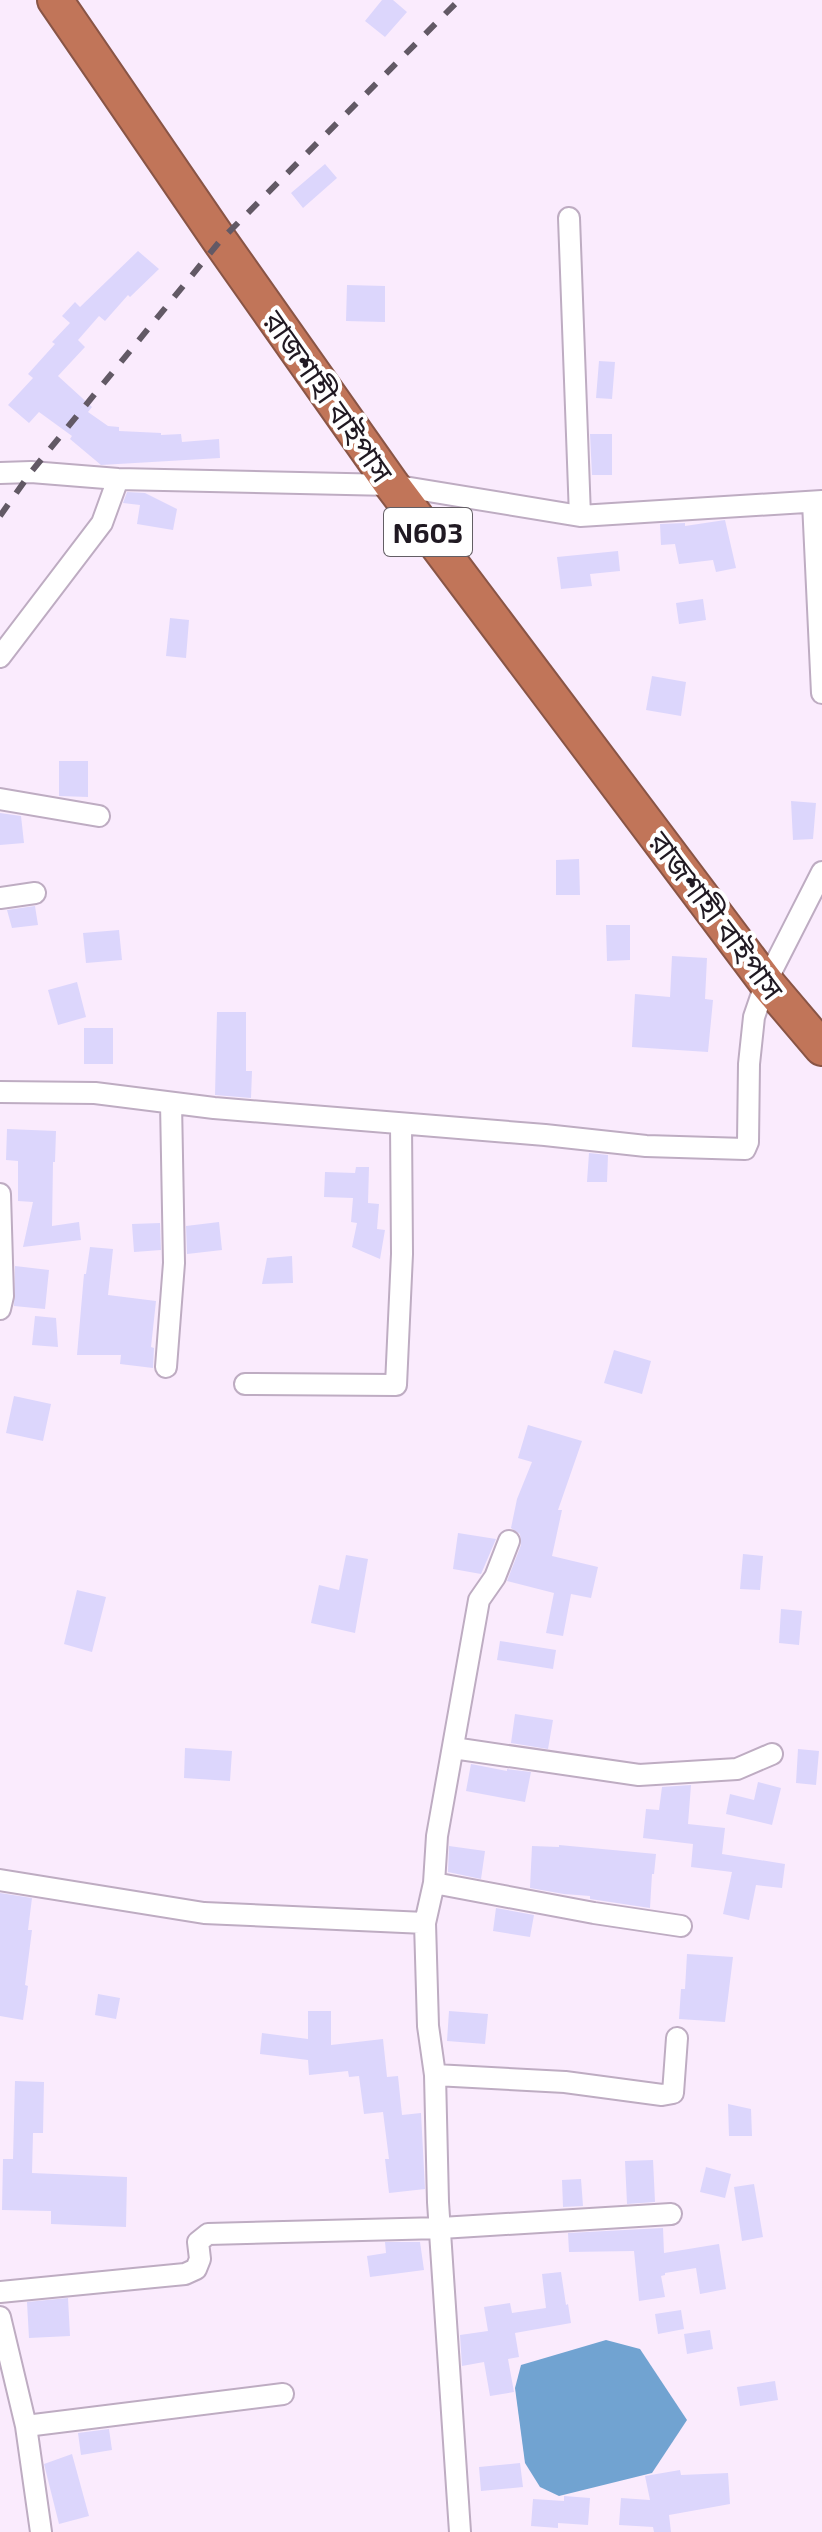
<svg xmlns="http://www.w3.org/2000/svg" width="822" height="2532" font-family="'Exo 2','Noto Sans Bengali',sans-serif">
  <rect width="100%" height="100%" fill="#faebfd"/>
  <path fill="#71a3d1" d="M606,2340L640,2349L687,2420L652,2473L559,2496L540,2487L525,2463L515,2388L521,2365Z"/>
  <path fill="#dcd6fc" d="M382,0H393L407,12L385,37L365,21Z
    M325,164L337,178L303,208L291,193Z
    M138,251L159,269L130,297L128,295L105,321L99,316L78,340L85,347L58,376L92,407L88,412L108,426L119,427V431L161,433V435L181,434L182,442L219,439L220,458L101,465L70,439L72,436L39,412L29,423L8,405L33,378L28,374L55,344L52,342L70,323L62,316L75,302L80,307Z
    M347,285L385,286V322L346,321Z
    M599,361L615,362L612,399L596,398Z
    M590,434H612V475H592Z
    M127,492L145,493L177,509L173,530L137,524L140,505L123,503Z
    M725,520L736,568L716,572L713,560L679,564L675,544L661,545L660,524L685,523V526Z
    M618,551L620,571L590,574L592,586L561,589L557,557Z
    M703,599L706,620L679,624L676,603Z
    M170,618L189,620L186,658L166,656Z
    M652,676L686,682L681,716L646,710Z
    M59,761H88V797L59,796Z
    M791,801L816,803L813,839L793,840Z
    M0,813L21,816L24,843L0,845Z
    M579,859L580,895H556V860Z
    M35,906L38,925L12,928L7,910Z
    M606,925H630V960L607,961Z
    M119,930L122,960L86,963L83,933Z
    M672,956L707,958L705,999L713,1000L708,1052L632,1047L635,994L670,997Z
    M77,982L86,1017L58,1025L48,990Z
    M217,1012H246V1071H252L251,1098L215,1095Z
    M84,1028H113V1064H84Z
    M7,1129L56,1131L55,1162H53L52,1226L79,1222L81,1240L23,1247L33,1202L18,1201V1161L6,1160Z
    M589,1153L608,1155L607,1182H587Z
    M356,1167H369L368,1203L379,1204L377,1229L385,1230L380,1259L352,1247L357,1223L351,1222L353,1198L324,1197L325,1172L355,1173Z
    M219,1222L222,1250L187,1254L186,1226Z
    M160,1223L161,1250L134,1252L132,1224Z
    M90,1247L113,1249L108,1295L156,1301L151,1347L154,1348L153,1368L120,1364L121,1355H77L84,1274H86Z
    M292,1256L293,1283L262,1284L267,1258Z
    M15,1266L49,1270L45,1309L14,1306Z
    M35,1316L56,1318L58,1347L32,1345Z
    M614,1350L651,1361L642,1394L604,1383Z
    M14,1396L51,1404L43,1441L6,1433Z
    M528,1425L582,1441L558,1510H562L552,1556L598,1567L591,1598L571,1594L563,1636L546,1633L554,1593L507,1581L521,1545L520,1534L511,1528L517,1499L532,1462L518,1458Z
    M458,1533L496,1539L481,1574L453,1569Z
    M743,1554L763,1556L760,1590L740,1589Z
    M346,1555L368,1559L355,1633L311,1623L319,1585L339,1590Z
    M77,1590L106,1597L92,1652L64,1644Z
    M781,1609L802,1611L799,1645L779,1643Z
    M500,1641L556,1650L553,1669L497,1660Z
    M515,1714L553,1720L548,1749L511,1743Z
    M185,1748L232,1751L230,1781L184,1778Z
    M798,1749L819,1751L816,1785L796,1783Z
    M471,1764L507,1771V1769L531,1772L525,1802L466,1791Z
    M758,1782L781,1788L772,1825L726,1814L730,1794L754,1800Z
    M691,1785L688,1824L725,1828L722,1854L785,1864L782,1888L756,1885L749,1920L723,1914L732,1872L691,1867L693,1844L643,1838L646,1809L659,1810L662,1787Z
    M559,1845L656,1854L654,1874H652L650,1908L590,1899V1896L564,1894L530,1888L532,1846L559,1847Z
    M449,1846L485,1851L481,1879L448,1872Z
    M0,1893L32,1898L28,1930H32L25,1985L28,1986L23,2020L0,2016Z
    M496,1908L534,1915L530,1937L493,1931Z
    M687,1954L733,1957L725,2022L679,2019L681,1989H685Z
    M98,1994L120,1998L116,2019L95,2015Z
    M308,2011H331V2045L383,2039L387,2077L398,2076L402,2115L421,2113L425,2189L389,2193L385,2159H389L383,2112L364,2114L359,2076L349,2077L348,2071L309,2075L308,2060L260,2054L262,2033L308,2039Z
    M449,2011L488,2014L485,2044L447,2041Z
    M15,2081L44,2082L43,2133H33L32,2173L127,2177L126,2227L51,2224V2211L2,2210L3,2159H13Z
    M728,2104L751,2109L752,2136H729Z
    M653,2160L655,2202L627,2204L625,2161Z
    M706,2167L731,2174L725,2198L700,2192Z
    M581,2179L583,2206L563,2207L562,2180Z
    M754,2184L763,2237L742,2241L734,2187Z
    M663,2228L664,2253L719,2244L726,2289L700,2294L696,2268L665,2273V2275L661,2276L665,2297L639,2301L634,2251L569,2252L568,2233Z
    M385,2242H420L424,2270L370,2277L367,2256L386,2253Z
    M561,2272L566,2305L568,2304L571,2323L515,2333L519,2357L508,2359L514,2392L490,2396L484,2362L462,2366L460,2335L488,2331L484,2307L510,2303L512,2313L546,2308L542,2274Z
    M68,2298L70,2336L29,2338L27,2302Z
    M681,2310L684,2329L658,2334L655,2314Z
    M710,2330L713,2349L687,2354L684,2334Z
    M775,2381L778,2400L740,2406L737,2387Z
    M109,2429L112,2450L81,2455L78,2433Z
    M72,2454L89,2516L59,2524L44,2464Z
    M520,2463L523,2487L481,2491L479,2467Z
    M680,2470L681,2475L728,2473L730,2504L669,2515L671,2532H654L653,2527L619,2525L621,2498L650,2500L645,2476Z
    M564,2496L590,2498L588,2525L558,2523V2528L531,2526L533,2499L564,2501Z"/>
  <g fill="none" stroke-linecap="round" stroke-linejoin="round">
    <g stroke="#beacc2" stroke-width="24">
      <path id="street" d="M569,218L580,516
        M0,473L31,472L118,479L392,485L580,516L822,501
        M813,502L822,693
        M0,657L102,523L118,479
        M0,799L99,816
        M0,898L35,893
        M0,1092L95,1093L214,1108L545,1135L646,1146L745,1149L748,1142L749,1064L754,1017L766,982L822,872
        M0,1194L3,1296L0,1309
        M166,1367L174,1263L171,1103
        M245,1384L396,1385L402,1254L401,1124
        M453,1748L639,1775L737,1769L772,1754
        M0,1880L204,1913L425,1923L428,2026L435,2075L438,2202L460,2532
        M434,1883L594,1913L681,1926
        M425,1923L434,1883L437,1836L479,1600L495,1577L509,1541
        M435,2075L565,2082L662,2095L673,2093L677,2038
        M0,2292L185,2274L196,2269L200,2259L198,2242L208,2234L441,2228L671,2214
        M0,2317L26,2426L41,2532
        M26,2426L283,2394"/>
    </g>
    <g stroke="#895546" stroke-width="38">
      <path id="highway" d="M55,0L220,241L392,485L766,982L822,1048"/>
    </g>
    <use href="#street" stroke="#fff" stroke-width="20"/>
    <use href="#highway" stroke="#c17559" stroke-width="34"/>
    <path stroke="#625965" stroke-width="6" stroke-dasharray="14 14" stroke-linecap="butt" d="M0,516L31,472L220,241L459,0"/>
  </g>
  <g text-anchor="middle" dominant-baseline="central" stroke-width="8" stroke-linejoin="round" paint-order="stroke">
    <rect fill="#fff" stroke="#635e64" stroke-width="2" x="384" y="508" width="88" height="48" rx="6"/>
    <g font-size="28" font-weight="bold" fill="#201922">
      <text x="428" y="532">N603</text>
    </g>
    <g font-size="30" fill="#201922" stroke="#fff">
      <text transform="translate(329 396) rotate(55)">রাজশাহী বাইপাস</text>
      <text transform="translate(717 915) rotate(53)">রাজশাহী বাইপাস</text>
    </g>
  </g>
</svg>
